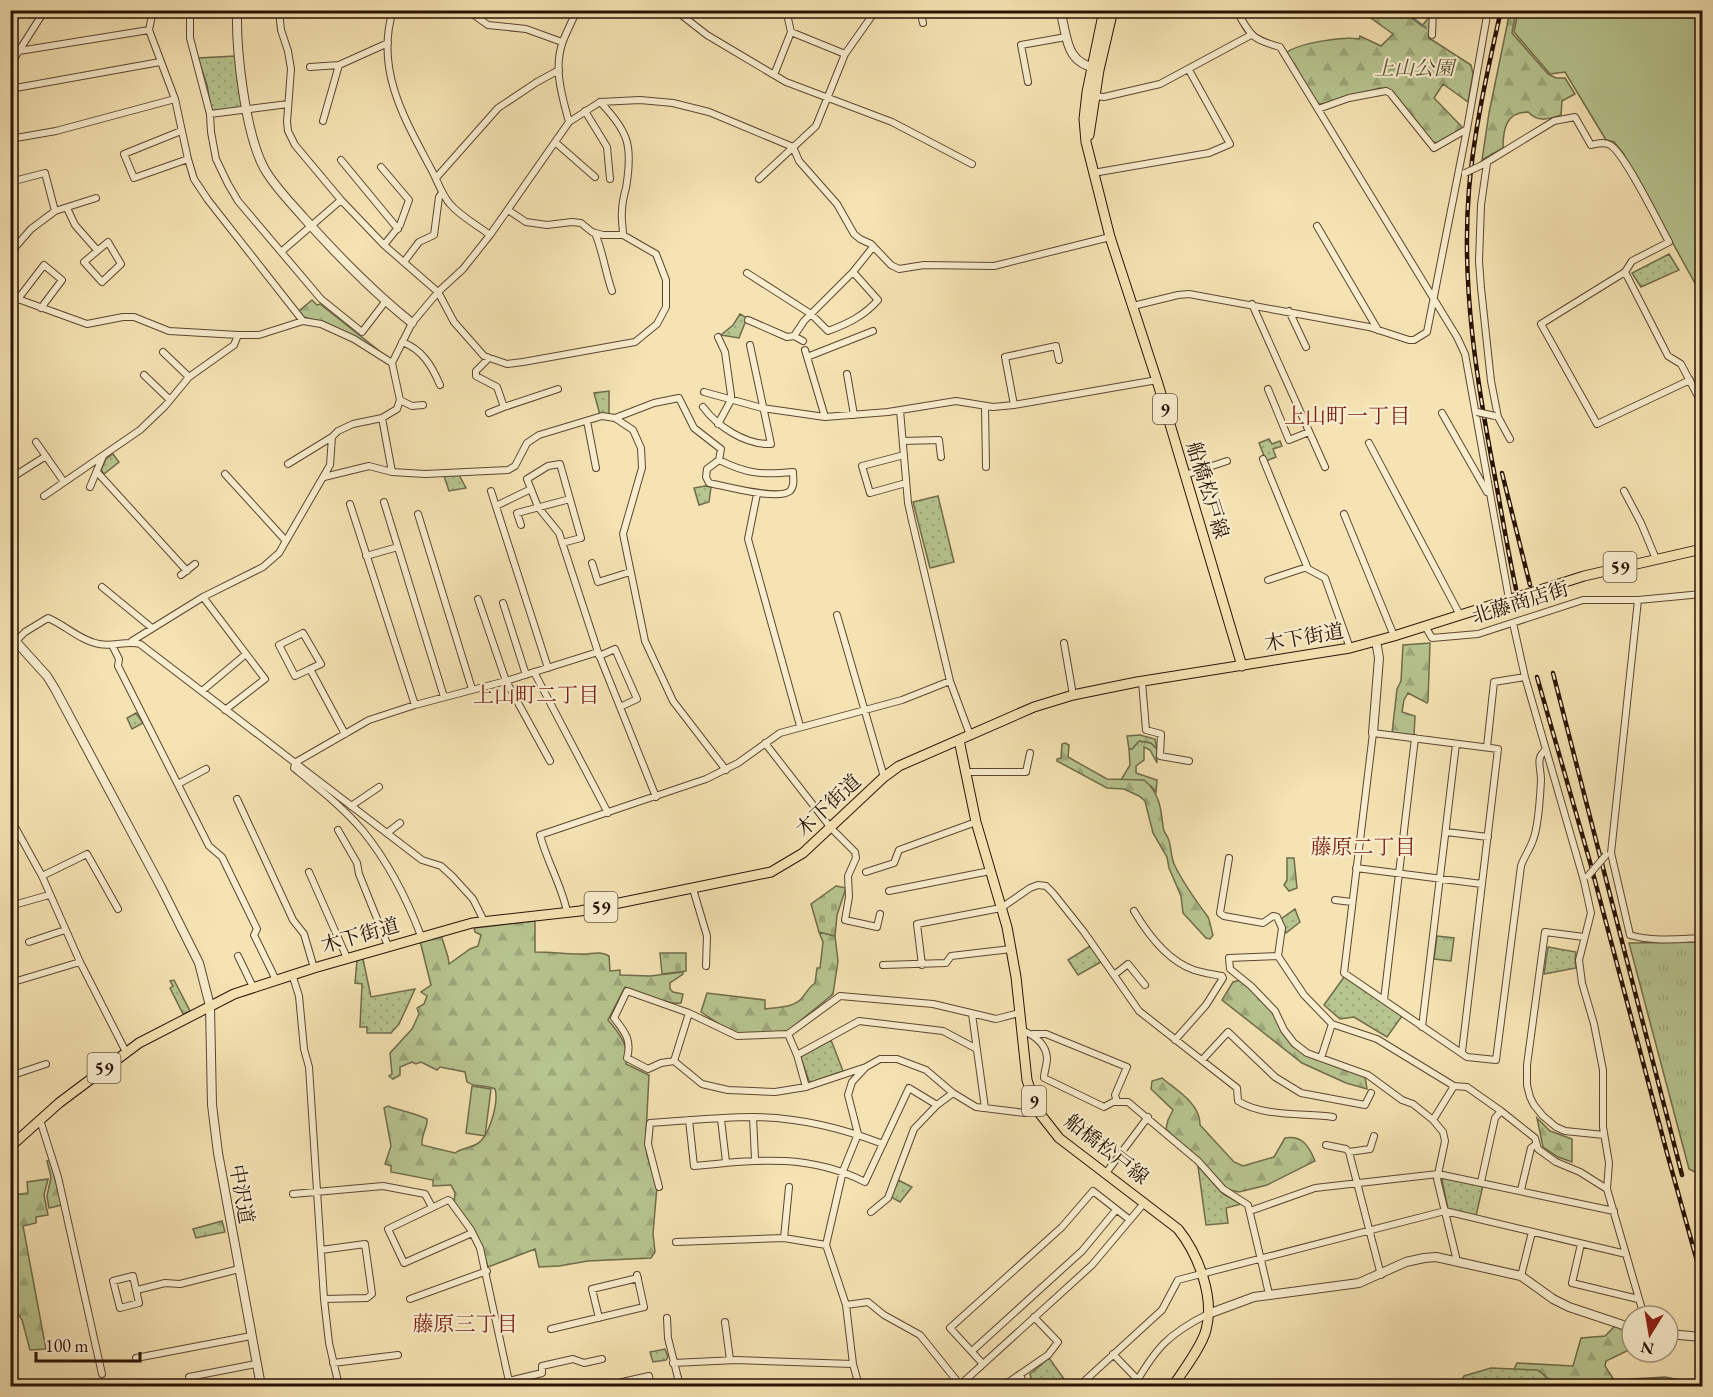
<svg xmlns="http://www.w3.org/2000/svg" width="1713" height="1397" font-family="'EB Garamond','Noto Serif JP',serif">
  <defs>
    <pattern id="grass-tufts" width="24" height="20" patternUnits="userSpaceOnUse" patternTransform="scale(1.5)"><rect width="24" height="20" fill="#b7c590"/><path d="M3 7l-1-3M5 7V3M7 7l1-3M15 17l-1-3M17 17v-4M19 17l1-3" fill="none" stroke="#9da87b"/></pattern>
    <pattern id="forest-firs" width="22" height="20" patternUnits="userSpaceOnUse" patternTransform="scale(1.5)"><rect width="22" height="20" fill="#b7c590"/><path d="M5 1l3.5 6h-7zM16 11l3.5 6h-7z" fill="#9da87b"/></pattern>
    <pattern id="cemetery-stones" width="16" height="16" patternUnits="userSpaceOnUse" patternTransform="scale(1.5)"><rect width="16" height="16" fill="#b7c590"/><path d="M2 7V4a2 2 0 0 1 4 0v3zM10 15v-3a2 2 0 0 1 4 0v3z" fill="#9da87b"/></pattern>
    <pattern id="park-dots" width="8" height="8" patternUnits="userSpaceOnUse" patternTransform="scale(1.5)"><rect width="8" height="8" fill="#b7c590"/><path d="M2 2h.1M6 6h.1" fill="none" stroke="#9da87b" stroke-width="1.8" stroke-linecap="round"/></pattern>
  </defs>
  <rect width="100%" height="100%" fill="#f5e3b3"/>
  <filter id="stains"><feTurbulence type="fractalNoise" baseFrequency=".00333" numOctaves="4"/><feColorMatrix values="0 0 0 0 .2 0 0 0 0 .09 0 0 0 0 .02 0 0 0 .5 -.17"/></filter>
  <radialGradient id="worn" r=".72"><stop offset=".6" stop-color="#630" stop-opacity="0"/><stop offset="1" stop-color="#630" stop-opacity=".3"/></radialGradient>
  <path fill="url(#grass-tufts)" stroke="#706c4a" stroke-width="1.5" d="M1139,741L1151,743L1157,749V763L1150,750L1144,747V760L1136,766V773L1157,780L1156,792L1151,786L1121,780L1130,765L1129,749H1132Z
    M1437,936L1454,938L1451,961L1434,959Z
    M1702,942V1156L1697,1173L1689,1169L1629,943Z"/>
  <path fill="url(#forest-firs)" stroke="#706c4a" stroke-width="1.5" d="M1361,11H1402L1422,26L1430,16L1429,38L1471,65L1473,74L1468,102L1443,84L1434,98L1463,128L1439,143L1432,142L1386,89L1380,88L1321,104L1317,103L1286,53C1298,43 1344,36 1359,39L1360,36L1381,46L1393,34Z
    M1510,11H1516L1512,33L1548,74L1556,78H1565L1575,94L1562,101L1561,115C1548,119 1539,123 1528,112C1506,112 1503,129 1503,148L1482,160L1489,113Z
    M312,300L317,305L320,304L382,353L322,322L303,317L299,311Z
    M1430,643L1428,701L1427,703L1408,693L1404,700L1402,712L1415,716L1414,735L1392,733L1397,689L1401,681L1403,645Z
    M1140,735L1155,739L1157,749L1151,743L1139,741L1132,749H1129L1127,736Z
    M1065,743L1069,745L1068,757L1107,779L1144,780C1159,792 1161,808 1163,826C1163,831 1166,834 1168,838C1172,847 1170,857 1175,866C1184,884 1196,901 1208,917C1210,921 1211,929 1213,935L1210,939L1206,938L1183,913L1181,896L1169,868L1167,857L1153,833L1145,801L1139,796L1124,789L1107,788L1057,761V759L1061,758L1062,744Z
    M1287,858H1294L1297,888L1289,891L1284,885L1287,880Z
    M535,921V952C551,952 565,954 580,954C591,955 599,950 609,956L610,971L620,970V975L650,976L683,972V974L670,983V989L673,992L683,994L681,1003C667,1005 639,992 625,987L608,1020C620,1034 629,1045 626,1064L649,1075L646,1134L647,1155L657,1186L653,1234L655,1252L651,1258L588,1261L559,1266L539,1267L535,1249L488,1267L482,1247L454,1204L455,1193L451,1185L433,1186V1180L391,1172V1166L385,1164L391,1146L384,1108L388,1106C401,1111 414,1113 427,1119C428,1127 421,1134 422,1145L455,1153C462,1148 470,1148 477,1144C489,1137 499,1103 495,1089C486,1084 476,1088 467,1082L465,1072L440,1067L437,1070L421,1062L416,1064L412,1062L400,1067V1075L393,1079L389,1076L392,1074L390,1053L412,1029L419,1014L417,1008L424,1004L427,996L421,992L431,985L420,941L441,935L448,957L449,964L470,949L478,946L481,935L475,932L474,928Z
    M819,932L835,936L838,961L833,994L788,1031L737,1036L701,1012L707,993L765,1000V1009C777,1007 794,1008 802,998C807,992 809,987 815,983L817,968H820L823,942Z
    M1241,980L1271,1010L1292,1046L1303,1053L1365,1077L1367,1089L1346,1083L1302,1063L1222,1000L1233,982Z
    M1162,1078C1176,1090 1201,1104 1200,1125L1234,1162L1243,1166L1274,1157L1285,1138C1302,1135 1309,1146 1315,1161L1267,1185L1239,1192L1226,1189L1166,1129L1168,1120L1173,1110L1151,1089L1152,1081Z
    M1537,1118L1550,1131L1572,1139V1162L1558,1157L1543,1147Z
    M50,1160L62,1205L49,1208L47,1196L51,1177L47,1161Z
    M48,1179L44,1195L48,1215L36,1217V1223L23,1226L46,1349L30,1350L22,1320L11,1302V1242L18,1248L11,1236V1218L17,1216L14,1195L28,1193L27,1182Z
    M222,1221L225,1232L196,1238L193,1229Z
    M1615,1326L1630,1331L1632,1342L1629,1350L1606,1361L1605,1366L1614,1380L1665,1377L1685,1381L1702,1382V1386H1488L1513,1371L1517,1363L1573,1366L1581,1338L1605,1336Z"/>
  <path fill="url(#cemetery-stones)" stroke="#706c4a" stroke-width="1.5" d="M836,886L846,888L837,915L835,936L819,932L811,904Z
    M660,953H686V971L662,974Z"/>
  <path fill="url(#park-dots)" stroke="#706c4a" stroke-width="1.5" d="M235,56L242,104L240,108L214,111L211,109L207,85L198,58Z
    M1669,254L1679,270L1641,287L1632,273Z
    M740,314L747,318L739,338L721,335L733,325Z
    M609,391V414L600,415L594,393Z
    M1269,439L1272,444L1280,441L1282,446L1273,449L1276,457L1266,461L1259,443Z
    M113,454L119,462L104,474L101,470L106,459Z
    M459,475L466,488L449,491L444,476Z
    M705,486L711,487L709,502L699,505L694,488Z
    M938,496L954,562L930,568L913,502Z
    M136,713L143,723L132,729L127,718Z
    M1295,909L1300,922L1286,933L1281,919Z
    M1090,946L1101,962L1078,975L1068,960Z
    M1548,947L1576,952L1575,958L1576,968L1544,974Z
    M363,959L371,997L415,989L399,1024L391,1033H367V1027H360L362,984L355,983L357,960Z
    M1344,977L1402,1016L1387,1037L1354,1017L1340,1019L1324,1005Z
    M174,980L190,1011L183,1014L170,988L173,986L170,981Z
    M831,1040L843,1071L812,1082L809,1081L801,1058L802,1056Z
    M1198,1166L1223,1194L1241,1204L1226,1208L1228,1223L1206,1225Z
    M1444,1178L1483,1185L1476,1216L1448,1209L1442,1180Z
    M898,1180L912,1187L900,1202L891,1197Z
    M665,1349L668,1357L666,1360L653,1362L650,1352Z
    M1049,1358L1069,1386H1033L1030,1374Z
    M1491,1368L1538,1370L1557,1386H1458L1464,1376Z"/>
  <path fill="#b7c590" stroke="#706c4a" stroke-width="1.5" d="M1518,11H1702V296L1623,153L1614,142L1606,140L1565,72L1550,74L1514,32Z
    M472,1086L491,1089L485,1136L466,1133Z"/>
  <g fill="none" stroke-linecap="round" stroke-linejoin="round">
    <path stroke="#6e796b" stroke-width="2" d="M1403,10L1426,28"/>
    <g stroke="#5b4630" stroke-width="8">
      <path id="minor" d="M153,10L149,30L175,99L188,159L194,179L208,200L303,321
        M190,10V38L210,114L211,132L216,159L228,184L238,201L321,299L362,332L385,302
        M279,10L281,30L288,51L291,69L287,122L288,131L295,145L341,200L384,245L438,292L454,322L484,356L507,364L523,362L635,342L657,324L666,307V280L656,254L623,235H603L592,232L581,223L572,222L547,225L526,222L508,210
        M393,10C375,69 404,118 430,167C437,179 441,194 450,204C460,216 477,225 490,235
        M467,10L488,25L526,29L562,42
        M675,10L707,35L786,82L892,122L972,164
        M920,10L923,23
        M1236,10C1251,36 1251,39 1280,47L1457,337L1465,354L1509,599
        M44,13L56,10
        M791,32L845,54
        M1432,35L1433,10
        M19,51L149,30
        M10,65L45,10
        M310,67L339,65L388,43
        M774,75L791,32L787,14
        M1028,82L1021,45L1066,37
        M10,89L160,62
        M1094,96L1104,97L1160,84L1251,35
        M600,102C629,132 633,146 626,188C624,195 622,203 622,211C621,219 623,227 623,235
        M1318,109L1349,98L1386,91L1390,93L1434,148L1467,129
        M585,111L607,147L610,179
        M210,114L288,104
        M323,121L339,65
        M569,122C562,96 553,68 563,41C567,31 572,21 577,10
        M181,131L124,154L134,178L188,159
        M10,139L56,131L175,99
        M555,142L595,177
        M341,160L398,229
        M1487,163L1481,205L1479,261L1481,288L1491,381L1498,417L1510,439
        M1482,165L1554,121L1575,117L1591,145C1597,144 1604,141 1610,145C1624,152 1659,224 1669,242L1632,261L1625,272L1541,324L1597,424L1690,380
        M381,167L409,200L400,225L384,245
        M1093,173L1209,153L1230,144L1189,70
        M436,178L498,108L537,82L559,70
        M759,179L816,126L845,54L876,10
        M10,182L45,173L55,211
        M67,208L75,225L97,250
        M1317,226L1378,330
        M595,233C603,252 605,271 612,291
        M108,242L121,264L102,282L84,262Z
        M281,252L341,200
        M10,253L31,229L55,211L96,198
        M404,262L419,242L434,235L439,197L442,193
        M1625,272L1668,356L1681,364L1702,404
        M747,273L811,314L828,331C847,324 864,316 878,300L853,272
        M18,299L87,324L123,317H134L169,331L238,335
        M10,304L18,299L44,265L62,280L41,308
        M1252,304L1325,467
        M1133,306L1178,295L1189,294L1369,327L1409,340H1414L1427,332L1467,129L1488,10
        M1289,311L1306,347
        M748,320L787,337L794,336L804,321L853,272L873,247
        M794,336L803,341
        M718,337L725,352L731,395V400L718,424
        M402,342C422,349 432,366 440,385
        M805,350L825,417
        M163,352L189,377
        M807,357L873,331
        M489,358L476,371V376L497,387L504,407L558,389
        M847,374L854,415
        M144,375L170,400
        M1268,389L1289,440L1309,432
        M704,392L762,408L825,417L888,412L956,401L993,407L1014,405L1157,380
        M400,400L412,406L423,405
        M1014,405L1005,357L1056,346L1059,360
        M985,406L986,467
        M703,407C717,426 745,445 771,444L750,345
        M900,410L908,503L912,521L950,681L970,735
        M489,413L504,407
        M1442,413L1487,492
        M382,418L392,472
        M615,418L654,403L679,398L694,428L721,449L719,460
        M587,421L596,468
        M903,441L939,440L941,457
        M36,442L64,482
        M1369,443L1460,615
        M904,455L862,466L870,493L906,483
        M1263,459L1308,569L1325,578L1350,648
        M719,460C747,474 762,475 793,472C793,478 795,486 790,491C778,501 725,486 709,483L706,477L707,469Z
        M288,464L332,437
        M97,472L187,571
        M225,474L286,541
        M16,475L46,456
        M1185,475L1227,461
        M324,477L369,466L392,472L425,474L508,470L515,466L527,443L539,435L602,416L615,418L633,430L641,448L642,468L623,534L645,641L673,701L726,770
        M90,487L103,456
        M491,491L548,668
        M1624,491L1641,523L1656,559
        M757,494L748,539L800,726
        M44,496L140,430L165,406L189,377L234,345L238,335H259L303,321L321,324L354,339L392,363
        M384,502L444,697
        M350,504L415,705
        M496,506L531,489
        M418,514L472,689
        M1344,514L1394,636
        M521,525L517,513L570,499
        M562,543L581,538L560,464L548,466L527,479L538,507L559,533L598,652L656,797
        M366,556L398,547
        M592,563L598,582L630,572
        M181,575L195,564
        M1268,580L1307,567
        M102,587L152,628
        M203,597L265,679L225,710
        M478,599L506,681L550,761
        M1638,600L1611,853L1630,935C1653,942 1679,939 1702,938
        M503,603L526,675
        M837,615L884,777
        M1513,623L1525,677L1584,881L1591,913L1579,960L1582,983L1594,1024L1603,1070V1127L1609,1163L1607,1189L1644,1316
        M1425,626L1432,638L1478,634L1583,600H1638L1702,594
        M16,641L25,632L48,618C65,625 81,641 99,644C114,647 127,640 140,644L422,860L441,866L453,877L473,899L484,921
        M132,641L203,597L263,567L279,553L330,465L332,437L338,431L353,424L382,418L397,409L400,400L392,363L412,323L438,292L463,269L490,235L569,122L600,102L640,100L673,103L709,112L793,147L799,161L837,204L854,234L860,239L871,244L891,265L899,269L924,265L994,266L1110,237
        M1064,643L1073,695
        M112,645L119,659L118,666L209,846L222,857L257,929L254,935L276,980
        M599,656L615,649L637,699L620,707
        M310,669L321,664L303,633L279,645L295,676L310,669L345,734
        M534,672L608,813
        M1142,681L1146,730L1161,734L1160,756L1189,761
        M202,691L246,654
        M765,743L831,828L855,852L856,858L848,876L849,897L845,920L877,927L880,914
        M1487,747L1494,682L1525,677
        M965,772H1026L1030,753
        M178,784L206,769
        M237,799L293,920L304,934L314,968
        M351,806L379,787
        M10,818L42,876L80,962L126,1052
        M338,830L357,863L359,874L388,946
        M1446,832L1488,837
        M387,833L400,823
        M1229,858L1220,913L1224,916L1263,923L1273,916L1277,917L1282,928L1278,956
        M1356,868L1482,884
        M309,872L347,958
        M866,872L894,863L899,850L976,822
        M42,876L87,854L118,909
        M693,889L707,936L706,966
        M889,891L990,871
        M1335,900L1352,902
        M10,906L49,895
        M1134,911C1147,933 1168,961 1194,970C1203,973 1212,974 1222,976L1223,978L1206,1005L1175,1040
        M567,912C562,886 547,862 540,835L706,779L738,763L780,733L902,700L950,681
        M421,936C407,899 388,862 363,831C343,807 318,788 294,768L296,762L369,720L415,705L506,681L598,652
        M1584,937L1545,932L1527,1065V1085L1530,1097L1534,1105L1543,1116L1556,1127L1565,1131L1604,1135
        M29,942L65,930
        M238,956L253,987
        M883,965L946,963L951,956L1011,949
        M922,965L917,924L1001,908L1030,888L1038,885L1046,886L1053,893L1084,932L1139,1011L1237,1088L1238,1101C1263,1117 1304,1113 1333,1117
        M292,974L299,996L304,1049L309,1067L324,1299L329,1343L339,1386
        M1114,975L1128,964L1145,985
        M10,983L80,962
        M1384,1000L1415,738
        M689,1013L674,1061L702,1084L728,1090L775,1092L806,1087L866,1067L880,1059H897L926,1070L953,1093L976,1107L1025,1113L1037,1110
        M972,1014L985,1108
        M1422,1027L1456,744
        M1021,1030C1034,1035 1046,1043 1047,1058C1047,1065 1044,1072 1044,1078L1104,1107L1113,1102H1128L1198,1161L1223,1189L1248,1205L1269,1294
        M788,1034L797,1055L806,1087
        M1033,1034H1046L1127,1067L1115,1095L1117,1102
        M1462,1052L1498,749L1373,733L1344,973L1467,1057L1496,1060L1521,866C1524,857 1530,849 1533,840C1539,825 1540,797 1541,780C1541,768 1535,757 1546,750
        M797,1055L859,1021L943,1031L975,1048
        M1321,1058L1332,1024
        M1203,1059L1228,1032L1275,1077L1301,1093L1365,1105L1371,1093
        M674,1061L661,1063L648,1069L627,1058C632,1040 625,1032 614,1018L627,991L689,1013L737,1036L788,1034L840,996L933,1004L996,1019L1019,1013
        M10,1076L46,1064
        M753,1117L755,1159
        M721,1119L726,1162
        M40,1120L58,1177L102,1374
        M689,1120L694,1166C755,1160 808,1153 865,1182L909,1088L937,1105
        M1433,1120L1454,1086
        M1326,1145L1346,1149L1349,1152L1381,1275
        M1349,1152L1370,1149L1374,1136
        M1702,1170V1178
        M1106,1173L1148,1117
        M1481,1182L1495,1118L1501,1111
        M659,1187L648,1144L650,1123C684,1121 718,1117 752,1117C796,1117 842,1128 883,1144
        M1521,1190L1531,1148L1536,1144
        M293,1194L383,1186L425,1194L432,1207
        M1250,1211L1315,1188L1438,1174L1614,1211
        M871,1212L888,1198L914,1129L937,1105L953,1093
        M472,1233L404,1263L388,1229L448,1200L450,1201L471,1230L480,1248L510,1386
        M784,1238L789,1187
        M676,1242L784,1238L826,1245
        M1581,1244L1572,1283L1638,1299
        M321,1250L365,1244L372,1294L367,1298L324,1299
        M1457,1261L1437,1179L1445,1141L1443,1132L1433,1120L1413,1104L1402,1100L1368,1075L1307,1053L1294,1043L1284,1030L1275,1011L1251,986L1230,969L1229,958L1278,956L1304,995L1332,1024L1377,1039L1454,1086L1467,1087L1501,1111L1535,1138L1538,1149L1556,1162L1580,1172L1607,1189
        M133,1276L139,1303L120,1308L113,1281Z
        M1521,1276L1532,1232
        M137,1290L165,1283L180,1284L239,1269
        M410,1299L487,1271
        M846,1305L868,1302L884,1315L920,1335L961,1386
        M599,1318L592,1289L638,1278
        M667,1318L668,1338L680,1386
        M725,1322L730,1360
        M551,1329L644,1307L637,1275
        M972,1351L1082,1251L1116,1210
        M1113,1354L1138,1380
        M136,1358L251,1336
        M333,1363L398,1355
        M673,1363L736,1360L853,1364
        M983,1364L950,1328L1062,1227L1093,1191L1130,1220
        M1020,1374L1024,1386
        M509,1381L542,1373V1366L573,1359L584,1363L602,1359
        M960,1385L1092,1265L1145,1202
        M191,1386L189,1377L256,1364
        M622,1386V1382L649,1376L651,1386
        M859,1386L853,1364L846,1305L826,1245L843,1171L858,1134L848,1095L852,1082L865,1068
        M1003,1386L1048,1355L1058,1342L1034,1317
        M1079,1386L1162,1310L1178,1280L1445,1211L1626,1254
        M1134,1386C1156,1348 1168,1334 1208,1314"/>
    </g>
    <g stroke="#5b4630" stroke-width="10">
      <path id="tertiary" d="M237,10C236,51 245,132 264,168C274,186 290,202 304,218C338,256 372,291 412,323
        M1060,10C1068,38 1064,62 1098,69
        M10,292L18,299
        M10,635L47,676L55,689L161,887L199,963L210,1006L212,1105L218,1153L261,1386
        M1373,733L1379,658L1376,641
        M1208,1314L1254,1297L1359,1283L1406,1262L1424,1258L1436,1257L1521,1276L1553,1299L1569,1307L1632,1328
        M1668,1334L1702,1337"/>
    </g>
    <g stroke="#281204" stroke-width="11">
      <path id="primary" d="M1104,10L1087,92L1084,119L1086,142L1110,237L1158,384L1242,666
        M1089,135L1099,70L1113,10
        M959,740L976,822L1007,927L1016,977L1027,1080L1037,1110L1059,1138L1178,1229C1198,1254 1215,1297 1206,1330C1202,1346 1183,1371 1173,1386
        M10,1147L59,1103L139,1043L234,994L314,968L472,923L580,911L771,872L803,853L884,777L899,766L1034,707L1073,695L1137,682L1350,648L1394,636L1584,576L1702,549"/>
    </g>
    <use href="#minor" stroke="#f8edce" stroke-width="6"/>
    <use href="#tertiary" stroke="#f8edce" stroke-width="8"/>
    <use href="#primary" stroke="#f5e3b3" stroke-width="9"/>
    <g stroke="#281204" stroke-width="4.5">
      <path id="rail" d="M1501,10C1488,69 1474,129 1469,189C1461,285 1477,383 1495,477C1502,515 1508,552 1516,589
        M1502,473L1530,585
        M1553,673L1682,1175
        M1537,677L1590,862L1667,1153L1702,1279"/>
    </g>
    <use href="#rail" stroke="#f8edce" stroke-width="2" stroke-dasharray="7" stroke-linecap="butt"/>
    <g stroke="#5b4630" stroke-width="8" stroke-linecap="butt">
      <path id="minor-bridge" d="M1465,173L1482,165
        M1477,412L1495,416
        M1588,876L1606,855"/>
    </g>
    <use href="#minor-bridge" stroke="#f8edce" stroke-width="6"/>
  </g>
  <g text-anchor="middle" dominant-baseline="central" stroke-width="4.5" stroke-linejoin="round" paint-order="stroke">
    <g fill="#f8edce" stroke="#665441" stroke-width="1.5">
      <rect x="1153" y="394" width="24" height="30" rx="4.5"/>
      <rect x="1603.5" y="552" width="33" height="30" rx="4.5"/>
      <rect x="584.5" y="892" width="33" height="30" rx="4.5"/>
      <rect x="87.5" y="1053" width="33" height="30" rx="4.5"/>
      <rect x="1022" y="1086" width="24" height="30" rx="4.5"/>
    </g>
    <g font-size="18" font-weight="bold" fill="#281204">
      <text x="1165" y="409">9</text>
      <text x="1620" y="567">59</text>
      <text x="601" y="907">59</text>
      <text x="104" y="1068">59</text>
      <text x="1034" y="1101">9</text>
    </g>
    <g font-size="20" font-style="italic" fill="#5a5135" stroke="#f8edce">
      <text x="1414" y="68">上山公園</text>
    </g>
    <g font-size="20" fill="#281204" stroke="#f8edce">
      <text transform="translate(1208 490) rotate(73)">船橋松戸線</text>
      <text transform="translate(1520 602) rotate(-17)">北藤商店街</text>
      <text transform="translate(1304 637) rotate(-10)">木下街道</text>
      <text transform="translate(828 805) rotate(-43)">木下街道</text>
      <text transform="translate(360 935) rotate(-16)">木下街道</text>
      <text transform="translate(1107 1149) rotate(38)">船橋松戸線</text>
      <text transform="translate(242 1194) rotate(80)">中沢道</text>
    </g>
    <g font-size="21" fill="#7a1f14" stroke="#f8edce">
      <text x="1347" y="415">上山町一丁目</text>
      <text x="536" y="694">上山町二丁目</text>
      <text x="1363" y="846">藤原二丁目</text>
      <text x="465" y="1323">藤原三丁目</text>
    </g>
  </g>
  <rect width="1713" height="1397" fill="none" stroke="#f5e3b3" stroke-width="36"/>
  <rect x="12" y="12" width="1689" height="1373" fill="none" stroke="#281204" stroke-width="3"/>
  <rect x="18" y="18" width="1677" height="1361" fill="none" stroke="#281204" stroke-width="1.5"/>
  <g transform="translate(1650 1334) rotate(191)"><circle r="28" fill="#f8edce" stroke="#a5957d" stroke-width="1.5"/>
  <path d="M0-4.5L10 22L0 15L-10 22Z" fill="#8f2418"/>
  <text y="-9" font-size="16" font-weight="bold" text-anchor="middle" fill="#281204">N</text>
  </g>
  <path d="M36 1352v9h104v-9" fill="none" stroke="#281204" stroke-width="3"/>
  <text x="45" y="1352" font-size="18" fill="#281204" stroke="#f8edce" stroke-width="4.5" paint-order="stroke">100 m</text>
  <rect width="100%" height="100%" filter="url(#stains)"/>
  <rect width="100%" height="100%" fill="url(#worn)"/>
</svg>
